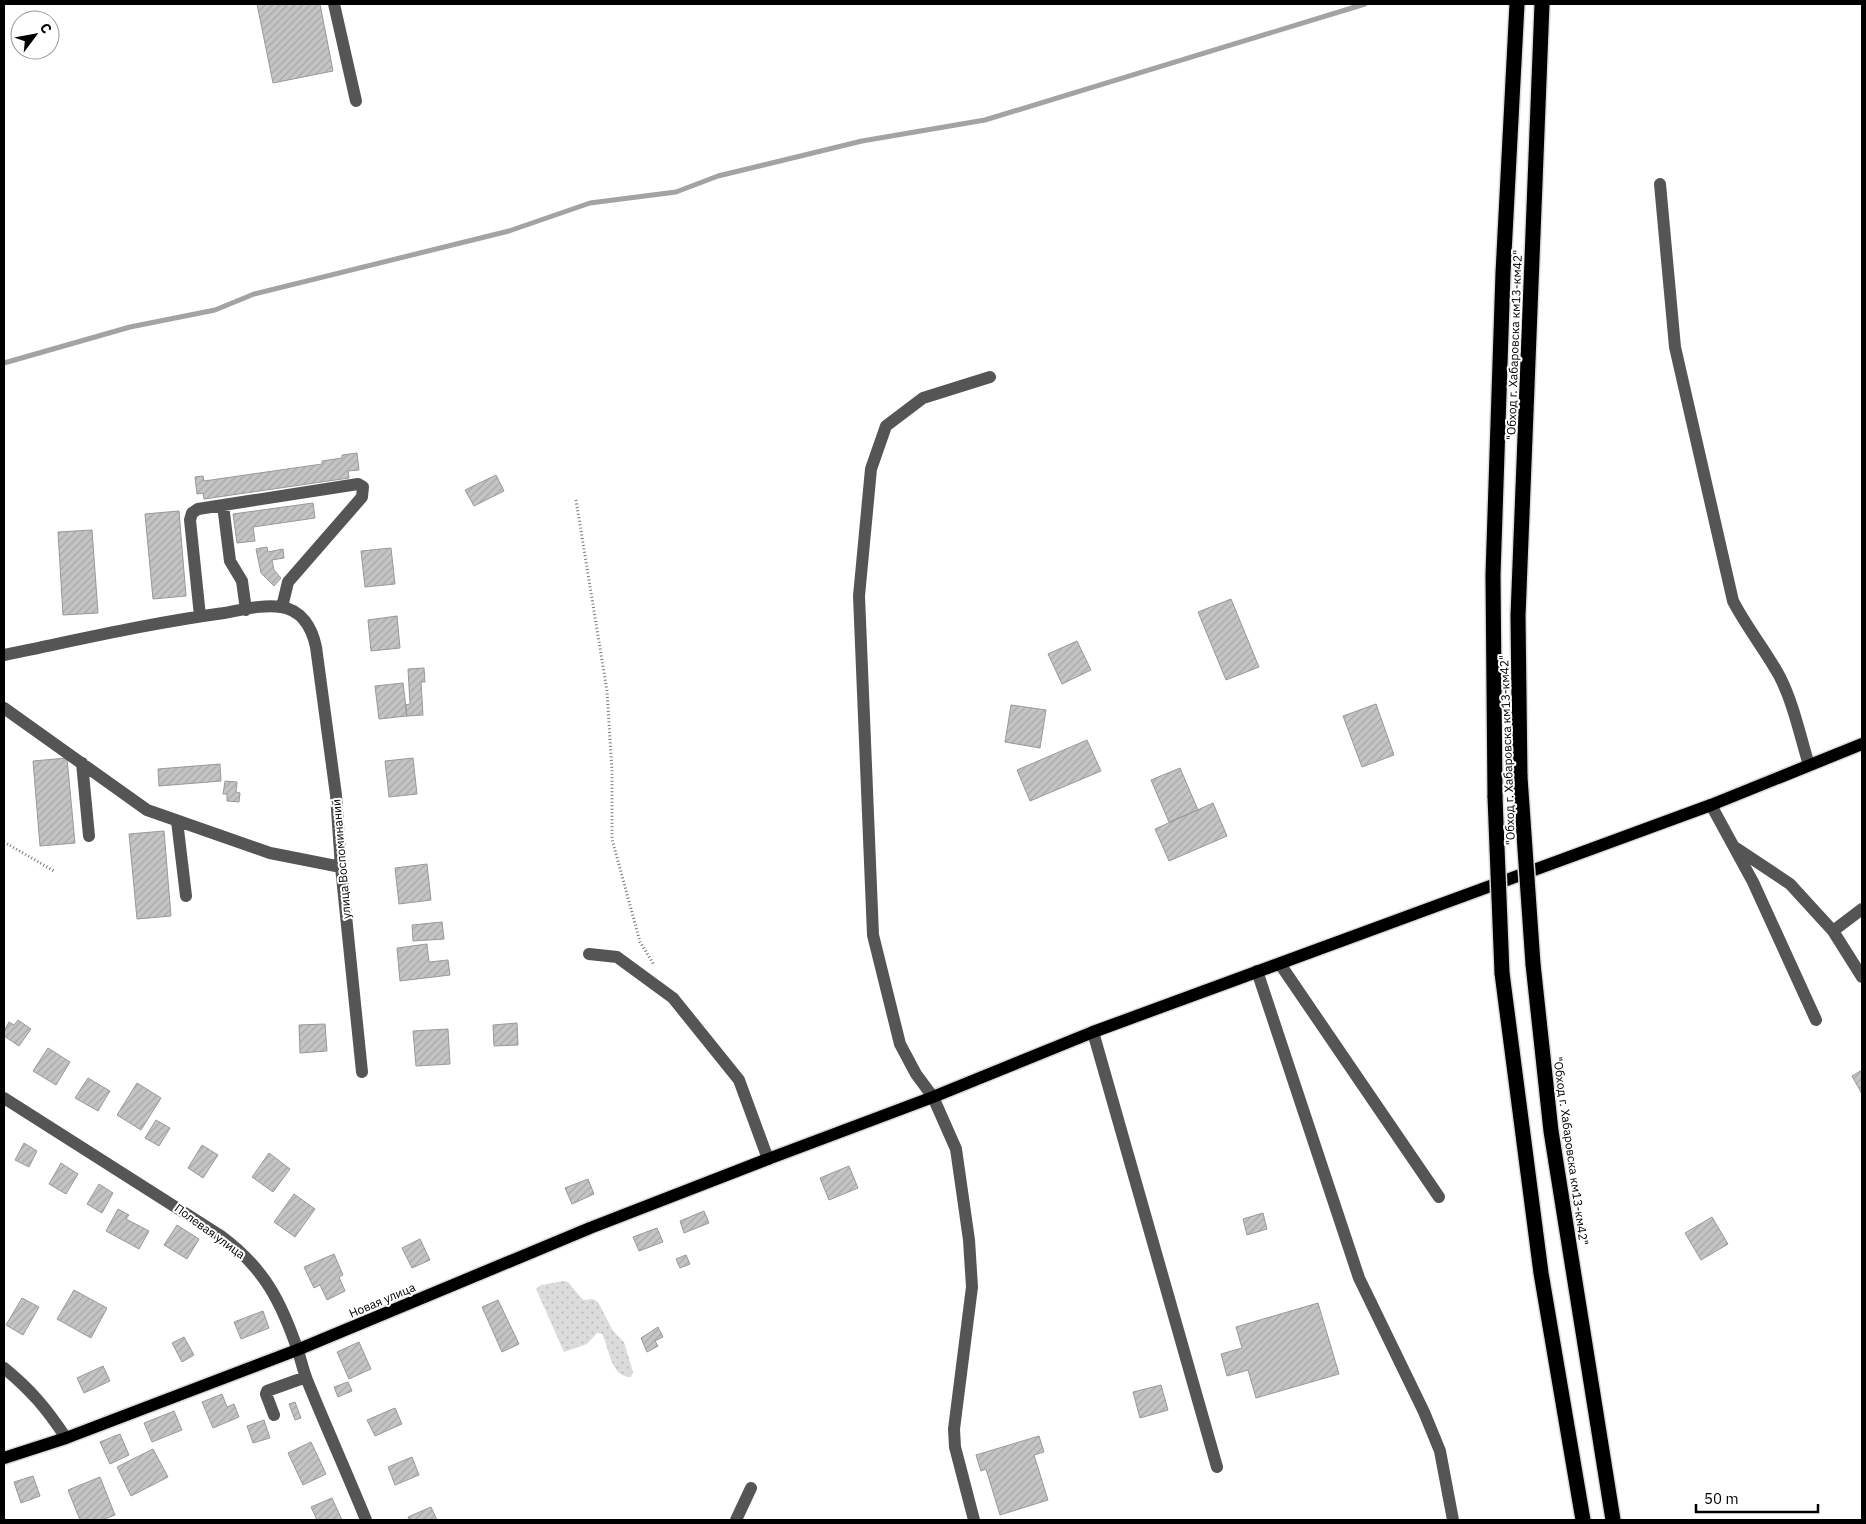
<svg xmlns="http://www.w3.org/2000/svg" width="1866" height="1524" font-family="'IBM Plex Sans',sans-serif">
  <defs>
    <pattern id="grass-dots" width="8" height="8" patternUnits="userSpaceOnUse" patternTransform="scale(1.25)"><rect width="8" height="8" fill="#dcdcdc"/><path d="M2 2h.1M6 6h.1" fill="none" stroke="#bbb" stroke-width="1.8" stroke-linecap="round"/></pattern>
    <pattern id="building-hatch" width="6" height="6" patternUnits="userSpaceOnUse" patternTransform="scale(1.25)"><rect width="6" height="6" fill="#c4c4c4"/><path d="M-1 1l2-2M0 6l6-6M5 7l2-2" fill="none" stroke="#a7a7a7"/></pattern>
  </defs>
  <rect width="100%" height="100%" fill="#fff"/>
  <path fill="url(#grass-dots)" d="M563,1281L568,1282L583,1300L593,1299L598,1302L613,1331L624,1342L633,1372L631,1377C610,1377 610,1349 602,1334L597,1333L587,1344L564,1352L536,1289L541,1285Z"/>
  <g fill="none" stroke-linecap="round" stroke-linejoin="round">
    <path stroke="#a3a3a3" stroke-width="5" d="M4,363L130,327L215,310L254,294L509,231L590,203L676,192L718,176L862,141L985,120L1365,4"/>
  </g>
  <path fill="url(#building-hatch)" stroke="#999" d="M257,4H320L333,71L273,83Z
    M357,453L359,470L348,471L349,478L204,499L203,493L197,494L195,477L203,476L204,481L322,464V461L342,458V455Z
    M496,475L504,491L474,506L465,490Z
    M313,503L315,518L253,527L255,541L237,543L233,514Z
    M179,511L186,596L153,599L145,514Z
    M92,530L98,613L63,615L58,532Z
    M267,547L268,552L283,549L284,558L272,560L274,570L281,578L274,586L261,573L256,549Z
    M391,548L395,584L365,587L361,551Z
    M1231,599L1259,667L1226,680L1198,612Z
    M397,616L400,648L371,651L368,620Z
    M1077,641L1091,670L1062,684L1048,654Z
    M424,668L425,682H421L423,715L407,716L405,705L410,704L408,669Z
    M403,683L407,716L379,719L375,686Z
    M1376,704L1394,755L1362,767L1343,716Z
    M1011,705L1046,710L1040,748L1005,742Z
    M1087,740L1101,771L1030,801L1017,770Z
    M67,758L75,843L40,846L33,761Z
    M413,758L417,794L389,797L385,761Z
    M220,764L221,781L159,786L158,769Z
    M1180,768L1198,810L1169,822L1151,780Z
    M225,781L237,782L236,792L240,793L239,802L227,801V794H223Z
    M1213,803L1227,836L1169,861L1155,829Z
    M164,831L171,916L137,919L129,834Z
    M427,864L431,900L399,904L395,868Z
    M442,922L444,939L413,941L412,925Z
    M427,944L429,962L448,960L450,975L400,981L397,948Z
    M18,1020L31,1029L19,1046L4,1036V1031L9,1022L14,1025Z
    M517,1023L518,1045L494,1046L493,1025Z
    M325,1024L327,1051L300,1053L299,1025Z
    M448,1029L450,1064L416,1066L413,1031Z
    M48,1048L70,1062L56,1085L33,1071Z
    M1862,1070V1094L1852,1076Z
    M88,1078L110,1091L98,1111L75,1098Z
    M137,1083L161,1098L141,1130L117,1115Z
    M156,1120L170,1128L159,1146L145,1138Z
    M24,1143L37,1151L29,1167L15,1160Z
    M202,1145L218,1155L203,1178L188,1168Z
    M269,1153L290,1169L273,1192L252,1177Z
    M61,1163L78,1174L66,1194L49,1184Z
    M849,1166L858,1188L829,1200L820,1178Z
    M588,1179L594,1194L572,1204L565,1188Z
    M99,1184L113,1193L102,1213L87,1204Z
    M294,1194L315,1209L295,1237L274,1222Z
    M118,1209L129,1215L126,1219L149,1231L139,1249L106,1231Z
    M704,1211L709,1223L684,1233L680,1221Z
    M1263,1213L1267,1229L1247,1235L1243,1219Z
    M1712,1217L1728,1244L1701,1260L1685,1233Z
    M177,1225L199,1239L187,1259L164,1245Z
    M657,1228L663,1242L639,1251L633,1237Z
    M420,1239L430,1260L412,1268L402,1248Z
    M334,1254L343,1275L339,1277L345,1291L327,1300L320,1285L314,1288L304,1267Z
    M686,1255L690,1264L680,1268L676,1259Z
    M74,1290L107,1308L91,1338L57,1319Z
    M22,1298L39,1307L23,1335L6,1325Z
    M498,1300L519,1344L502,1352L482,1307Z
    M1318,1303L1339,1374L1256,1398L1248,1370L1227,1376L1221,1354L1242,1348L1236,1327Z
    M263,1311L269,1328L241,1339L234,1322Z
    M658,1327L663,1337L655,1341L658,1346L647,1352L641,1338Z
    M184,1337L194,1355L182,1362L172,1343Z
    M359,1342L371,1369L349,1379L337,1352Z
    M103,1366L110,1381L84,1393L77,1378Z
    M348,1382L352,1391L338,1397L334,1387Z
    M1161,1385L1168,1410L1140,1418L1133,1392Z
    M222,1394L227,1407L234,1404L239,1417L213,1428L202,1402Z
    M295,1402L301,1418L295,1420L289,1404Z
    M395,1408L402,1424L375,1436L367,1420Z
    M174,1411L182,1430L152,1442L144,1423Z
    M264,1420L270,1438L253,1443L247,1426Z
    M120,1434L129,1455L110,1464L100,1442Z
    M1039,1436L1044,1452L1034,1455L1048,1500L1000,1515L986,1469L981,1471L976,1455Z
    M311,1442L326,1474L303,1485L288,1453Z
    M153,1449L168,1477L131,1496L117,1467Z
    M412,1457L419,1475L395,1485L388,1467Z
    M33,1476L40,1496L21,1503L14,1482Z
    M100,1477L115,1515L102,1520H80L68,1490Z
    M332,1498L342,1520H317L311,1507Z
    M431,1507L437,1520H409L408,1517Z"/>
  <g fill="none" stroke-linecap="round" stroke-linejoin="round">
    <g stroke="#dbdbdb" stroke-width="15">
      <path id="major" d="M4,1458L66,1438L297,1350L590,1228L768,1159L933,1097L1093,1032L1711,805L1862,744"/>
    </g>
    <g stroke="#dbdbdb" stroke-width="18">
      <path id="highway" d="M1520,777L1518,616L1542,4
        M1495,797L1493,575L1503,273L1517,4
        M1533,964L1551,1131L1613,1520
        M1502,973L1541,1273L1583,1520"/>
    </g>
    <path stroke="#777" stroke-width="3" stroke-dasharray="1 2.5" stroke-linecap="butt" d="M576,500L607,691L612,771V839L640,942L654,965
      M4,842L54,871"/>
    <path stroke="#555" stroke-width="12" d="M334,4L356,101
      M1660,184L1675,347L1733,601C1747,628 1766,651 1780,677C1794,705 1800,736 1809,765
      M223,505L230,561L242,581L246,610
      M200,616L190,520L192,513L198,509L358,484L363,487L362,497L288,582L282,607
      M4,655C77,640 150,623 224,613C242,610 263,604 281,607C302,610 312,628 316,647L336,795L341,867L362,1072
      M4,708L147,810L270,853L341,867
      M82,763L89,836
      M1711,805L1753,882L1816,1020
      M177,821L186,896
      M1736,848L1790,884L1833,931L1862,977
      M1833,931L1862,909
      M589,954L617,957L673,998L739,1080L768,1159
      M1280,964L1439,1197
      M1257,971L1359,1278L1424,1412L1440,1451L1453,1520
      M1093,1032L1217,1467
      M4,1098L221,1236C264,1268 281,1301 298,1351C301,1360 303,1370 307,1380C326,1427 347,1473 366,1520
      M4,1368C31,1390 47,1409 66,1438
      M274,1415L266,1394L267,1391L306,1377
      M736,1520L751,1488
      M974,1520L955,1447L954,1429L972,1287L969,1240L956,1149L933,1097L916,1074L900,1044L873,935L859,596L871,469L886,426L923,398L990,377"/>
    <use href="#major" stroke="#000" stroke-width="12"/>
    <use href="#highway" stroke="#000" stroke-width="15"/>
    <g stroke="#dbdbdb" stroke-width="18" stroke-linecap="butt">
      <path id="highway-bridge" d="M1520,777L1533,964
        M1495,797L1502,973"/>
    </g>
    <use href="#highway-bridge" stroke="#000" stroke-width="15"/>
  </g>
  <g text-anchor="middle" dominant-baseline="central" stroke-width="4" stroke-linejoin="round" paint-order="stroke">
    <g font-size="12" fill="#000" stroke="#fff">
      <text transform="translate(1514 345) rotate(-88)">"Обход г. Хабаровска км13-км42"</text>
      <text transform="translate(1507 750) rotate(-92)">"Обход г. Хабаровска км13-км42"</text>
      <text transform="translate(341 859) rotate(-95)">улица Воспоминаний</text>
      <text transform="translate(1571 1151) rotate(82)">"Обход г. Хабаровска км13-км42"</text>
      <text transform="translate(210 1231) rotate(36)">Полевая улица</text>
      <text transform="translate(382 1300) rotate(-23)">Новая улица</text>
    </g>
  </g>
  <rect width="1866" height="1524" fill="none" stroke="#000000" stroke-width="10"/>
  <g transform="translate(35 35) rotate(58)"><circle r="24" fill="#ffffff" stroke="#999999"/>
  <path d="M0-4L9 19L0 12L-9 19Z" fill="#000000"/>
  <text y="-8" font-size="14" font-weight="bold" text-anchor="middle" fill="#000000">С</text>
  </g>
  <path d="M1696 1504v8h122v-8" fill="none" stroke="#000000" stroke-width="2.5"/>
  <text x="1704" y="1504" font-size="15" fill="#000000" stroke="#ffffff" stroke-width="4" paint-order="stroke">50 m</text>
</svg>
